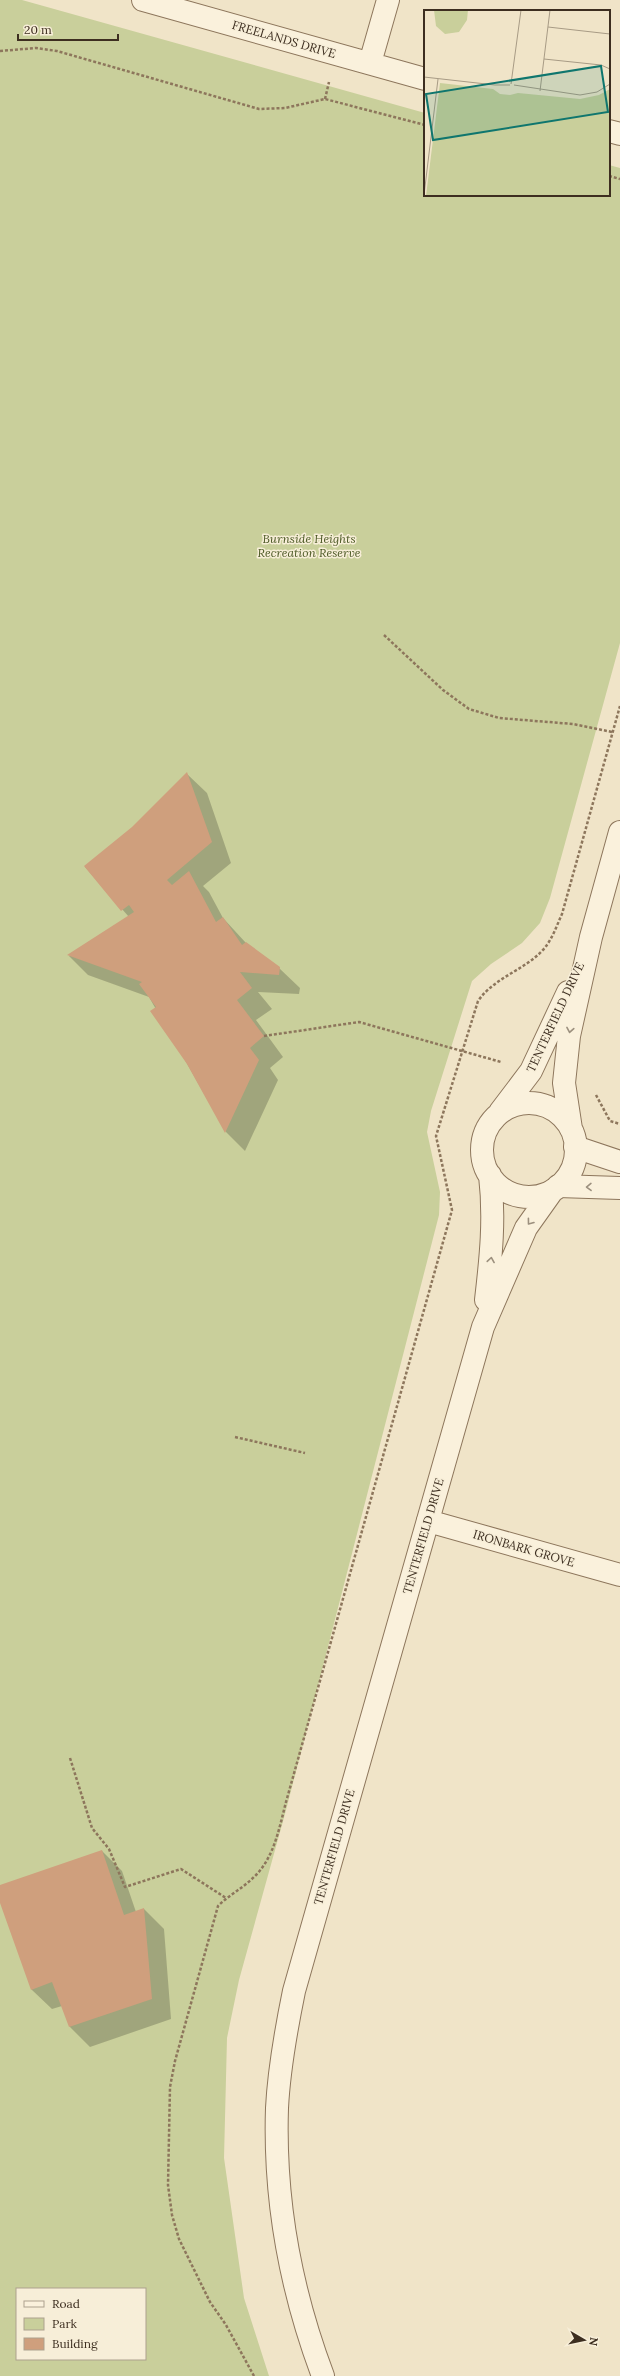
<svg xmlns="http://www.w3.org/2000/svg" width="620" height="2376" font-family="Lora,serif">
  <rect width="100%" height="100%" fill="#f0e4c8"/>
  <path fill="#c9cf9b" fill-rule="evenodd" d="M0,0H22L425,113V195H609V165L620,168V643L550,898L540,923L522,943L491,964L472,981L431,1111L427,1132L440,1192L439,1215L285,1814L239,1980L227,2038L224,2158L244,2298L269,2376H0ZM17,2289H145V2359H17Z"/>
  <path fill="#0003" d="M187,774L207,793L231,863L203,886L209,892L223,918L246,943L279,968L300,988L299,994L258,992L272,1009L256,1020L283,1057L270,1068L278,1080L245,1151L226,1132L149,997L88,975L69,956L129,917L85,867L132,828Z
    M102,1851L122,1871L136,1912L144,1909L164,1929L171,2019L90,2047L70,2027L62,2006L52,2009L32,1990L0,1900V1886Z"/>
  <path fill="#cf9f7d" d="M187,772L212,842L167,880L172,885L189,871L216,922L223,917L242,945L246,942L280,967L279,975L240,972L252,988L237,1000L264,1036L250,1048L259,1060L225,1133L187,1064L150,1011L156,1007L139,984L142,982L67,955L134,912L129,905L121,911L84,866L132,827Z
    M102,1850L124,1915L144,1908L152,1999L69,2027L52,1982L31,1990L0,1903V1885Z"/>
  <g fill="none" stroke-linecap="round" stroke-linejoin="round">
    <g stroke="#8d765c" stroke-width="24">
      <path id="minor" d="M143,0L425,79
        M370,63L388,0
        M609,131L620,134
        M575,1147L620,1162
        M558,1186L620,1188
        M428,1521L620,1575"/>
    </g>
    <g stroke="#8d765c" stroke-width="24">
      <path id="tertiary" d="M482 1150a47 47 0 1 1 94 0a47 47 0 1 1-94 0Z
        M500,1112L531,1071L568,992
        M571,1129L564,1083L569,1036L591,937L620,832
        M486,1300C491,1257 495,1218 490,1175
        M323,2376C291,2291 274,2199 277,2108C279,2069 286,2030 294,1991L483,1327L526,1228L553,1190"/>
    </g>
    <path stroke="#8d765c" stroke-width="2.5" stroke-dasharray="3 2" stroke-linecap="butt" d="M0,51L36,48L57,51L259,109L285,108L325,99L425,125
      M325,99L329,82
      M609,176L620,179
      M384,635L443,690L469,709L499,718L573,724L612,732
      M264,1036L359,1022L501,1062
      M596,1095L610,1121L620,1124
      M235,1437L305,1453
      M70,1758L92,1828L109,1849L125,1887L181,1869L226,1898
      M254,2376L226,2325L210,2302L179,2239L172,2215L168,2185L170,2087L175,2061L218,1906C229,1895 243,1888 254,1877C274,1858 279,1829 286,1802L452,1210L436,1136L478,1001C494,978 522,971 541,952C552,941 556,927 562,914L620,706"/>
    <use href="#minor" stroke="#faf1dc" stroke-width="22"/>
    <use href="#tertiary" stroke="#faf1dc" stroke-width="22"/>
  </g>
  <defs><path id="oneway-chevron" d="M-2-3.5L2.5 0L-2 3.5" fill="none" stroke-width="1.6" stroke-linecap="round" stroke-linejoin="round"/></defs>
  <g stroke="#9c907e">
    <use href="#oneway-chevron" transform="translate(570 1030) rotate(100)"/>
    <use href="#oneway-chevron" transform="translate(589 1187) rotate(179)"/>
    <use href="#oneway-chevron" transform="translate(530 1222) rotate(127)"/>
    <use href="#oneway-chevron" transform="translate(491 1260) rotate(-81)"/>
  </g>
  <g text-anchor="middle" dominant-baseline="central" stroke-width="3" stroke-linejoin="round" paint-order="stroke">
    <g font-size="12" fill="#3d2e20" stroke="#f7eed8">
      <text transform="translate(284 39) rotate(16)">FREELANDS DRIVE</text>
      <text transform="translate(555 1017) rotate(-65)">TENTERFIELD DRIVE</text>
      <text transform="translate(423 1536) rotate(-74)">TENTERFIELD DRIVE</text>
      <text transform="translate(524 1548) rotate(16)">IRONBARK GROVE</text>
      <text transform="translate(334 1847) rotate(-74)">TENTERFIELD DRIVE</text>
    </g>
    <g font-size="12" font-style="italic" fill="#4d5a26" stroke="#f7eed8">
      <text x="309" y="538">Burnside Heights<tspan x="309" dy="14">Recreation Reserve</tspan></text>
    </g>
  </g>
  <g transform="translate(424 10)">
    <rect width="186" height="186" fill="#f0e4c8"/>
    <path d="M10,0H44L43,10L35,22L21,24L12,16ZM16,73L69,79L76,84L86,85L94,83L156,89L175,85L186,79V186H2Z" fill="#c9cf9b"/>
    <path fill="none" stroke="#a89b85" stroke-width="1" d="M124,17L186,24M120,49L177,55L186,59M0,67L71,75H86M87,74L97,0M90,75L156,85L173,82L186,74M116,81L126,0M0,185L14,69"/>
    <path fill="#0f766e" fill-opacity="0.15" stroke="#0f766e" stroke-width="2" d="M177,56L184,102L9,130L2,84Z"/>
    <rect width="186" height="186" fill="none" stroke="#3d2e20" stroke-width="2"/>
  </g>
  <rect x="16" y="2288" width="130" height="72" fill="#f7eed8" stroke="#ada18e"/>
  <rect x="24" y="2301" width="20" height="6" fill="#faf1dc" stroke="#ada18e"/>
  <text x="52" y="2308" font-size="12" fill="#3d2e20">Road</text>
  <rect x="24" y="2318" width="20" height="12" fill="#c9cf9b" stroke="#ada18e"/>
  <text x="52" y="2328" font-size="12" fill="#3d2e20">Park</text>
  <rect x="24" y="2338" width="20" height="12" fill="#cf9f7d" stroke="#ada18e"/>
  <text x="52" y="2348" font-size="12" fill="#3d2e20">Building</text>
  <g transform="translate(584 2340) rotate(99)" stroke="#f7eed8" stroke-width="3" paint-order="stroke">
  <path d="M0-3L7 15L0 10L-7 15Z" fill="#3d2e20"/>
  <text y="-6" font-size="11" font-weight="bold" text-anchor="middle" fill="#3d2e20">N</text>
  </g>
  <path d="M18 34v6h100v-6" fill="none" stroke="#3d2e20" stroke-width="2"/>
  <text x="24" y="34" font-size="12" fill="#3d2e20" stroke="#f7eed8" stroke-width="3" paint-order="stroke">20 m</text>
</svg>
